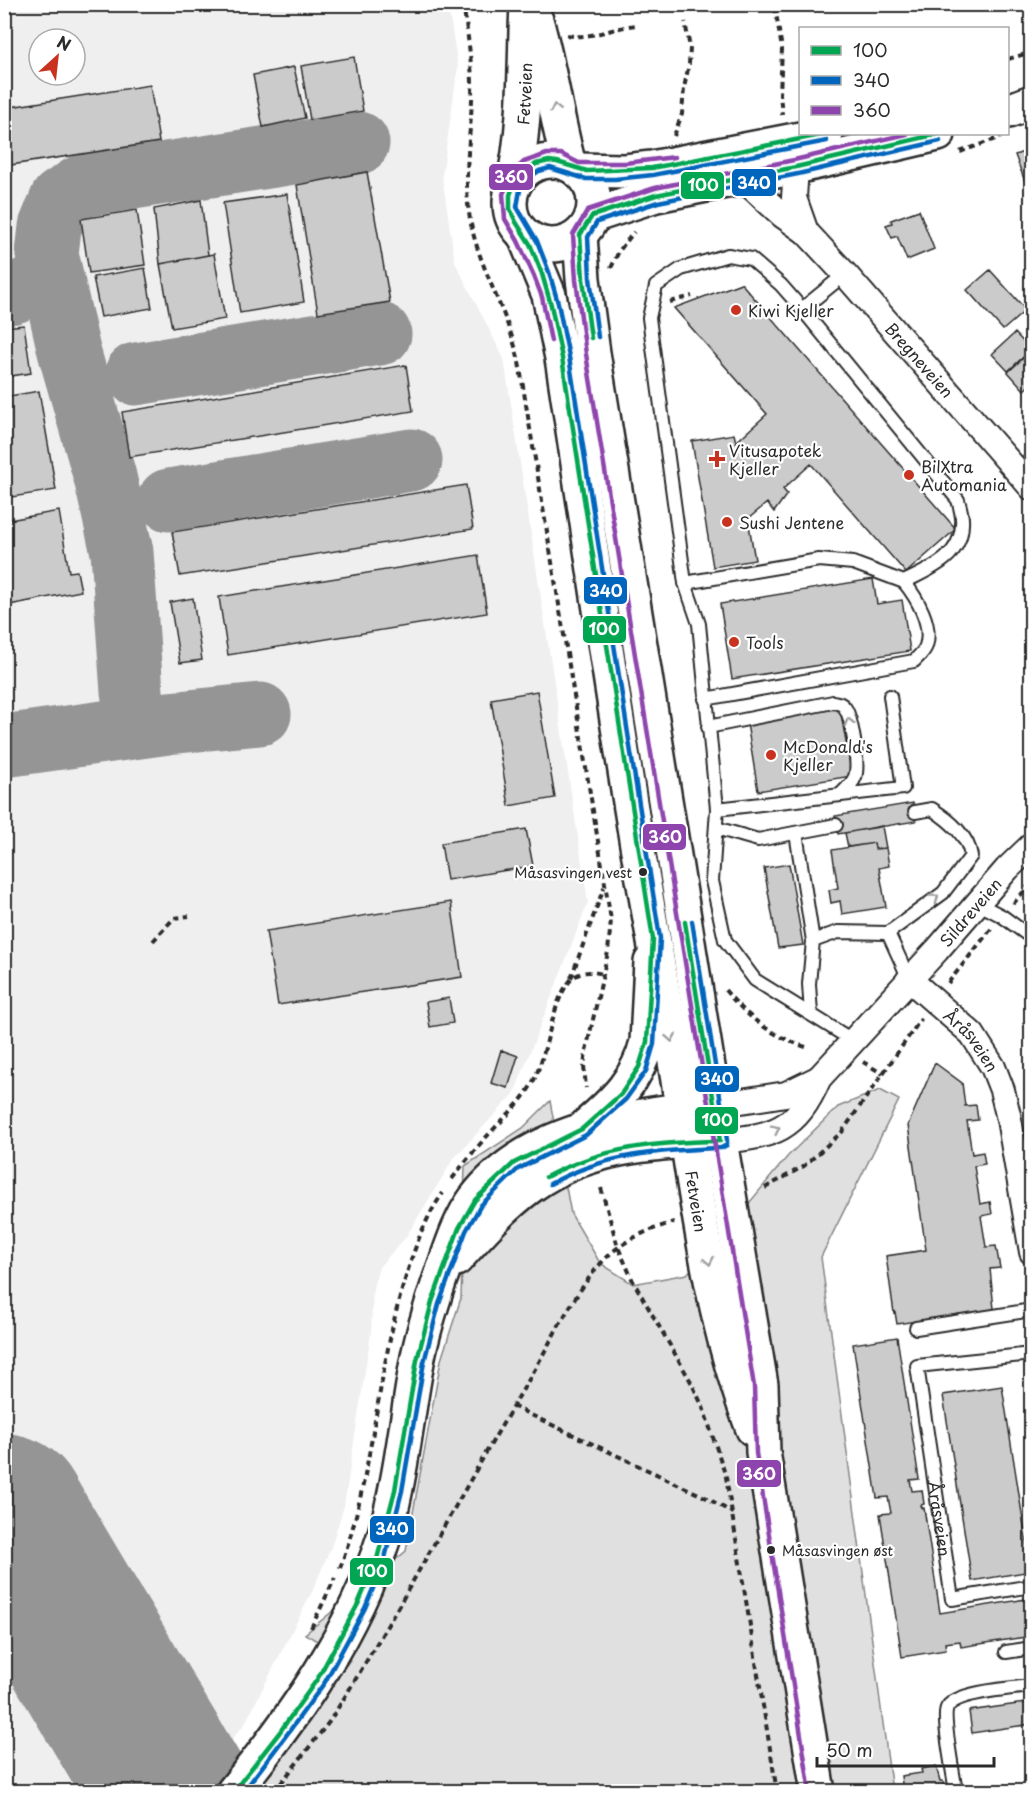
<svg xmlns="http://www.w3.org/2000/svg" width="1036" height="1796" font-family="'Playpen Sans',sans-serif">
  <rect width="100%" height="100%" fill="#fff"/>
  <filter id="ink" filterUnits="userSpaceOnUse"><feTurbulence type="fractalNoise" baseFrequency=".0167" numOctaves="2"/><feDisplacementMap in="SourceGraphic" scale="12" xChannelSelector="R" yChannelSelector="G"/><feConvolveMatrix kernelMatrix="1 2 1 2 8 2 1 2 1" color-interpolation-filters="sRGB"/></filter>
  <g filter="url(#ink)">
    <path fill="#efefef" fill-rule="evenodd" d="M5,5H448L458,67L442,176L455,262L504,359L588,902L514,1094L454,1158L406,1237L379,1267L373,1288L371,1333L344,1506L331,1547L313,1590L244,1725L187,1791H5ZM39,39H75V75H39Z"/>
    <path fill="#e0e0e0" stroke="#868686" stroke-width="1.5" d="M880,1090L899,1100L821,1257L892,1791L233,1792L305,1720L350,1660L305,1634L406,1551L441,1360L461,1298L465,1166L523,1128L550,1101L571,1214L600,1263L633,1284L687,1274L726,1231L788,1156L838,1107Z"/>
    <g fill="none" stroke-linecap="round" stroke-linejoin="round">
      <path stroke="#959595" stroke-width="63" d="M4,294L14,292
        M136,374L380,334
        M169,500L411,460
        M132,692L122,552L105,477L69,351L47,254L50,227L61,200L82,186L358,143
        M4,746L168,723L260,714"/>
      <path stroke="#959595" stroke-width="159" d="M4,1513L170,1792"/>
    </g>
    <path fill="#cbcbcb" stroke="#2b2b2b" stroke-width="1.5" d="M354,57L363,111L310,120L301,66Z
      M294,67L305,118L263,127L253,75Z
      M150,85L159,142L4,166V108Z
      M1032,149V191L1029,192L1015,155Z
      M367,172L390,302L318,313L297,185Z
      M287,194L304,302L240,313L223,203Z
      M201,200L208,255L160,264L154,209Z
      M137,210L145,265L89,273L81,219Z
      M919,210L934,249L907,260L897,236L892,238L886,225L892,223L891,220Z
      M214,254L225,319L172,328L160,264Z
      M145,268L152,308L101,317L93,277Z
      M990,270L1026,310L1003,330L967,290Z
      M741,283L956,529L906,573L811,464L783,489L787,494L774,512L767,503L748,519L755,560L713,567L692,441L734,434L736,442L767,414L674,308Z
      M24,325L31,373L4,377V327Z
      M1015,333L1031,350L1008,371L992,354Z
      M1031,351L1032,383L1024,390L1008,372Z
      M406,365L413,411L129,457L122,412Z
      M39,391L56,490L12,497L4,454V397Z
      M466,485L473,529L180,576L172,532Z
      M59,511L69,572L77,571L81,591L4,606V521Z
      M478,555L487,613L228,655L219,597Z
      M873,579L877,604L902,600L910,651L732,679L720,604Z
      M193,598L202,660L180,663L170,602Z
      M537,691L555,798L509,806L491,699Z
      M840,708L852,776L758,791L747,723Z
      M913,803L916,821L838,834L835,816Z
      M882,826L886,848L875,849L874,843L848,847L845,833Z
      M526,829L533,866L447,880L441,843Z
      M874,843L875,849L886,848L889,866L879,868L886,907L842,914L840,901L831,903L829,890L838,888L832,850Z
      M789,864L803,945L778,948L764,868Z
      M451,902L462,977L278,1005L266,931Z
      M449,998L453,1023L430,1027L426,1002Z
      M501,1050L518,1056L508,1088L491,1083Z
      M935,1063L962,1083L965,1106L976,1105L978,1120L967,1121L972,1154L983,1152L985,1164L974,1166L980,1204L990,1202L992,1214L981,1216L986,1247L996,1246L1000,1268L990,1269L994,1309L897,1324L895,1312L894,1313L886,1256L926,1250L908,1125Z
      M897,1337L919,1479L910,1480L912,1491L922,1490L924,1504L921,1505L922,1508H924L940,1613L1032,1598V1636L961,1647L960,1641L945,1643L946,1650L902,1657L880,1514L891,1513L888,1497L877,1498L853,1344Z
      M1002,1386L1031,1571L972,1581L943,1395Z
      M1032,1702V1724L972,1733L969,1711Z
      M1032,1755V1772L1029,1773L1026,1756Z
      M936,1766L940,1781H943L944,1786L903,1792L901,1776L922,1773L921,1769Z
      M944,1786V1792H911Z"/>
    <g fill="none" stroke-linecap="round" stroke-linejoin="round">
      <g stroke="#2b2b2b" stroke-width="16">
        <g id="service">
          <path d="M845,274L802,309L781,285L751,259L728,255L681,269L656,286L649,318L685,583L699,624L717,809L712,881L725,940L755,980L852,1040"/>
          <path d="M685,583L819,560L853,563L904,582C930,569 961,558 962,524C963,516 960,507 958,500L802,309"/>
          <path d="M705,699L914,661C918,657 924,652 926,646C933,625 917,598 904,582"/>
          <path d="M708,727L833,702C838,703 842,703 845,708C852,718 858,760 856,773C855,782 846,789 840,795"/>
          <path d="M717,809L903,788L890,696"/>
          <path d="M716,828L758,840L836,825"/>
          <path d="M796,833L813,941"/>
          <path d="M977,903L1002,916L1032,938"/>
          <path d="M888,933L909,979"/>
          <path d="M811,1014L809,984L813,941L838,932L888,933L943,893L971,856C968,835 949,820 932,809L915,812"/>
          <path d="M916,1328L1032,1310"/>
          <path id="s1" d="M1032,1354L917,1366L952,1599L1032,1586"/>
          <path d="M1006,1652L1032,1648"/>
          <path d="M956,1792C954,1777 942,1718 947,1708C954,1692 1014,1688 1032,1686"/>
        </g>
      </g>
      <g stroke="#2b2b2b" stroke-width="28">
        <g id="minor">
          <path d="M796,167L794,198L806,232"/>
          <path id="s2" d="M742,178L782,215L806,232L845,274L1032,488"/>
          <path id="s3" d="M909,979L972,1034L993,1067L1002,1090L1009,1119L1032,1252"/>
          <path d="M715,1105L786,1094L819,1078"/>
          <path id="s4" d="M720,1141C774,1136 796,1131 819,1078L937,950L1007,869L1032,845"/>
        </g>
      </g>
      <g stroke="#2b2b2b" stroke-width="38">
        <path id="primary" d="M587,1125C615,1101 638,1079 647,1042L651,962
          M456,1259C479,1233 503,1206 532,1185C585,1147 653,1141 717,1141
          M233,1792C296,1714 353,1634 384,1537C401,1480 406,1421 417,1362C422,1334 431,1306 440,1279C450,1252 458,1222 475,1199C528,1129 630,1116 711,1106"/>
      </g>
      <g stroke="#2b2b2b" stroke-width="38">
        <g id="trunk">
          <path d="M536,20C550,68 556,117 569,165"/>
          <path d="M1008,111L1032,102"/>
          <circle cx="552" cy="203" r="42"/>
          <path d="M577,170L625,171L652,168L826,134"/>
          <path id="s5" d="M513,185C527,125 524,65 527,4"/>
          <path d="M592,216L656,195L796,167L938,134"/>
          <path d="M580,235L583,279L593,353L720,1141L761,1385L763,1452L818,1792"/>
          <path id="s6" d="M525,237L549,295L562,358C587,520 610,683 637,845C648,911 661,978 672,1044C694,1172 706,1307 753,1429"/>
        </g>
      </g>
      <path stroke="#2b2b2b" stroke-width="4" stroke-dasharray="6 4.5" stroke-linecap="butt" d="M463,4C468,36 473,68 472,100C470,139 463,180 470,219C479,269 508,312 519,362L611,920L608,952L586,1051L584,1066L586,1088
        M775,7L782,49L780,94L782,115
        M567,35C591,40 613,27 637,25
        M1008,59L1032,52
        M674,136L682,114L684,88L689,64L690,48L685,22
        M960,152L1001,137
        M611,268L619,251L634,232
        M670,302L692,296
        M1013,904L1032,882
        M153,941L174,918L189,916
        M571,978L604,887
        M948,983L992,928
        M725,990C748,1018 772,1036 806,1047
        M863,1062L883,1074
        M452,1179C464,1163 476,1148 490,1133C505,1117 521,1103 532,1084C548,1054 551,1003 570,981C580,970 590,971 604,974
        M601,1188L618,1247L633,1281L690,1380L703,1407L726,1477L777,1792
        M765,1188L804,1166L842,1132L921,1019
        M512,1406L705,1497L733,1513
        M340,1568C373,1477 376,1379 403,1286C413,1253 423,1221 443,1193
        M311,1628L335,1578
        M274,1792L329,1722L346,1695C410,1590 468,1481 531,1376C553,1338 578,1284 610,1254C628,1238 651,1229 674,1222"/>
      <use href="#service" stroke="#fff" stroke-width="12"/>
      <use href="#minor" stroke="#fff" stroke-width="24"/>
      <use href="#primary" stroke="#fff" stroke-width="33"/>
      <use href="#trunk" stroke="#fff" stroke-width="33"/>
      <g stroke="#fff" stroke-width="9">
        <path id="bus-1" d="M591,338L583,279L580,235L592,216L656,195L796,167L938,134
          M546,1177C601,1147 658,1142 720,1141L685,922
          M233,1792L279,1733L318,1678L358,1604L377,1559L395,1490L417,1360L432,1302L459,1228L475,1200L514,1163L582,1129L621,1094L639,1067L647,1042L653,939L562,358L551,305L542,274L530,244L516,222L510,209V195L513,187L524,172L536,164L549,161L557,162L587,171L652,168L826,134"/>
      </g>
      <g stroke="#fff" stroke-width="9">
        <path id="bus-2" d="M598,337L590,278L588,237L597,222L658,202L798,174L940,141
          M550,1184C604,1154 660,1150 721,1148L727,1145V1140L692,921
          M243,1792L285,1737L325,1682L365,1608L384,1562L402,1491L424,1362L439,1304L466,1231L481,1205L518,1169L586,1135L626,1099L646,1071L654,1044L660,938L569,357L558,303L549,272L537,241L517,207L520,190L529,178L539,171L550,168L586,179H615L653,175L827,141"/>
      </g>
      <g stroke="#fff" stroke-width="9">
        <path id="bus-3" d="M551,341L542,297L534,276L518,241L505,219L503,194L513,172L524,162L547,154H561L579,163H625L675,157
          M810,1792L756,1453L754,1386L586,354L576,280L573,235L588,210L655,188L794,160L907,134"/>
      </g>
      <use href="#bus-1" stroke="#00a651" stroke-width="4.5"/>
      <use href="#bus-2" stroke="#0065bd" stroke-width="4.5"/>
      <use href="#bus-3" stroke="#8e44ad" stroke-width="4.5"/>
    </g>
    <defs><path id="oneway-chevron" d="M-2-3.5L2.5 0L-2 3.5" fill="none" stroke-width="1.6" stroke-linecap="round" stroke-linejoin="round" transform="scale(1.5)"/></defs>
    <g stroke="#a0a0a0">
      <use href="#oneway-chevron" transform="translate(555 108) rotate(-102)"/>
      <use href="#oneway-chevron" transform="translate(849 722) rotate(-103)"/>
      <use href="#oneway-chevron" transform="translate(935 898) rotate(-37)"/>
      <use href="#oneway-chevron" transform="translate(671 1038) rotate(80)"/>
      <use href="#oneway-chevron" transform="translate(776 1129) rotate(-26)"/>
      <use href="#oneway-chevron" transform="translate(709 1261) rotate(79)"/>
    </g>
  </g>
  <g fill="#c8321e" stroke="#fff" stroke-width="2">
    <circle cx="736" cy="310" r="6"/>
    <path d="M714 450h6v6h6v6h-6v6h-6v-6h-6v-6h6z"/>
    <circle cx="909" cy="475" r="6"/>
    <circle cx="727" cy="522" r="6"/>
    <circle cx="734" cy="642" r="6"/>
    <circle cx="771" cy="755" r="6"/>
  </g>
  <g fill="#2b2b2b" stroke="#fff" stroke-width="2">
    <circle cx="643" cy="872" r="5"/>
    <circle cx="771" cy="1550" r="5"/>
  </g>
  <g text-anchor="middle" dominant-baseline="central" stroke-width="4.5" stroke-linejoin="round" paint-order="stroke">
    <g font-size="14" fill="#2b2b2b" stroke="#fff" text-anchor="end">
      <text x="632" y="872">Måsasvingen vest</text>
      <text x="782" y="1550" text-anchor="start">Måsasvingen øst</text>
    </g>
    <g font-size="16" fill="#2b2b2b" stroke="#fff">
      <text stroke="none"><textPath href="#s5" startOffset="92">Fetveien</textPath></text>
      <text stroke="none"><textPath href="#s2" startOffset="255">Bregneveien</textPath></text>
      <text stroke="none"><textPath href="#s4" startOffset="351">Sildreveien</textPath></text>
      <text stroke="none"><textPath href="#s3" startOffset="88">Åråsveien</textPath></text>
      <text stroke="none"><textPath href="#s6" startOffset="981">Fetveien</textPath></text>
      <text stroke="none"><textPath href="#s1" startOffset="270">Åråsveien</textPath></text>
    </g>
    <g font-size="16" fill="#2b2b2b" stroke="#fff" text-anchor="start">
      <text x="748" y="310">Kiwi Kjeller</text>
      <text x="729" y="450">Vitusapotek<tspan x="729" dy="18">Kjeller</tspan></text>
      <text x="921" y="466">BilXtra<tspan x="921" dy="18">Automania</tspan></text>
      <text x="739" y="522">Sushi Jentene</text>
      <text x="746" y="642">Tools</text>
      <text x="783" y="746">McDonald's<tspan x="783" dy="18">Kjeller</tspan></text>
    </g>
  </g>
  <g stroke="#fff" stroke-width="2">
    <rect x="488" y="163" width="46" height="28" rx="6" fill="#8e44ad"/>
    <rect x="731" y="168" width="46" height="29" rx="6" fill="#0065bd"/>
    <rect x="680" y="171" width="45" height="29" rx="6" fill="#00a651"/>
    <rect x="583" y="576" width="45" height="29" rx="6" fill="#0065bd"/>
    <rect x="582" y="615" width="45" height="29" rx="6" fill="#00a651"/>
    <rect x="642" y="823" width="45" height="28" rx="6" fill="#8e44ad"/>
    <rect x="694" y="1065" width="46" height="28" rx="6" fill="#0065bd"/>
    <rect x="694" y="1106" width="45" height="29" rx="6" fill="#00a651"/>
    <rect x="736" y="1459" width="46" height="29" rx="6" fill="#8e44ad"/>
    <rect x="369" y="1515" width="46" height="29" rx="6" fill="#0065bd"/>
    <rect x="349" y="1557" width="45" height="29" rx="6" fill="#00a651"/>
  </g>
  <g font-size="16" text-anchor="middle" font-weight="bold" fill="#fff">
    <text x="511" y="183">360</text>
    <text x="754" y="189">340</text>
    <text x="703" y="191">100</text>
    <text x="606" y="597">340</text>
    <text x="604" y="635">100</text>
    <text x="665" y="843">360</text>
    <text x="717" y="1085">340</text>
    <text x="717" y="1126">100</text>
    <text x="759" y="1480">360</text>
    <text x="392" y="1535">340</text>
    <text x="372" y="1577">100</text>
  </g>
  <rect width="1036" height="1796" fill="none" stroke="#fff" stroke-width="24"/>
  <rect x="12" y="12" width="1012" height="1772" fill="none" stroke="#2b2b2b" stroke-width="2" filter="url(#ink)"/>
  <rect x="799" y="27" width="210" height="108" fill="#ffffff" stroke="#aaaaaa" stroke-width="1.5"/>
  <rect x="811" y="46" width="30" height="9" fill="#00a651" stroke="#aaaaaa" stroke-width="1.5"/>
  <text x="853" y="57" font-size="18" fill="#2b2b2b">100</text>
  <rect x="811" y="76" width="30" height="9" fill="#0065bd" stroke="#aaaaaa" stroke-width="1.5"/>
  <text x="853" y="87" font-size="18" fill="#2b2b2b">340</text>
  <rect x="811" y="106" width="30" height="9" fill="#8e44ad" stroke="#aaaaaa" stroke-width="1.5"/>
  <text x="853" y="117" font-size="18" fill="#2b2b2b">360</text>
  <g transform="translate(57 57) rotate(27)"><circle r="28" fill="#ffffff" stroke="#aaaaaa" stroke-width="1.5"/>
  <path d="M0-4.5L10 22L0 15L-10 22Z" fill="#c8321e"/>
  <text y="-9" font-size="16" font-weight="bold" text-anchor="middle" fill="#2b2b2b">N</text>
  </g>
  <path d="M817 1757v9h177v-9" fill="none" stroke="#2b2b2b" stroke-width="3"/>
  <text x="826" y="1757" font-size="18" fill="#2b2b2b" stroke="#ffffff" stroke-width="4.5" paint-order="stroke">50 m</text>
</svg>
